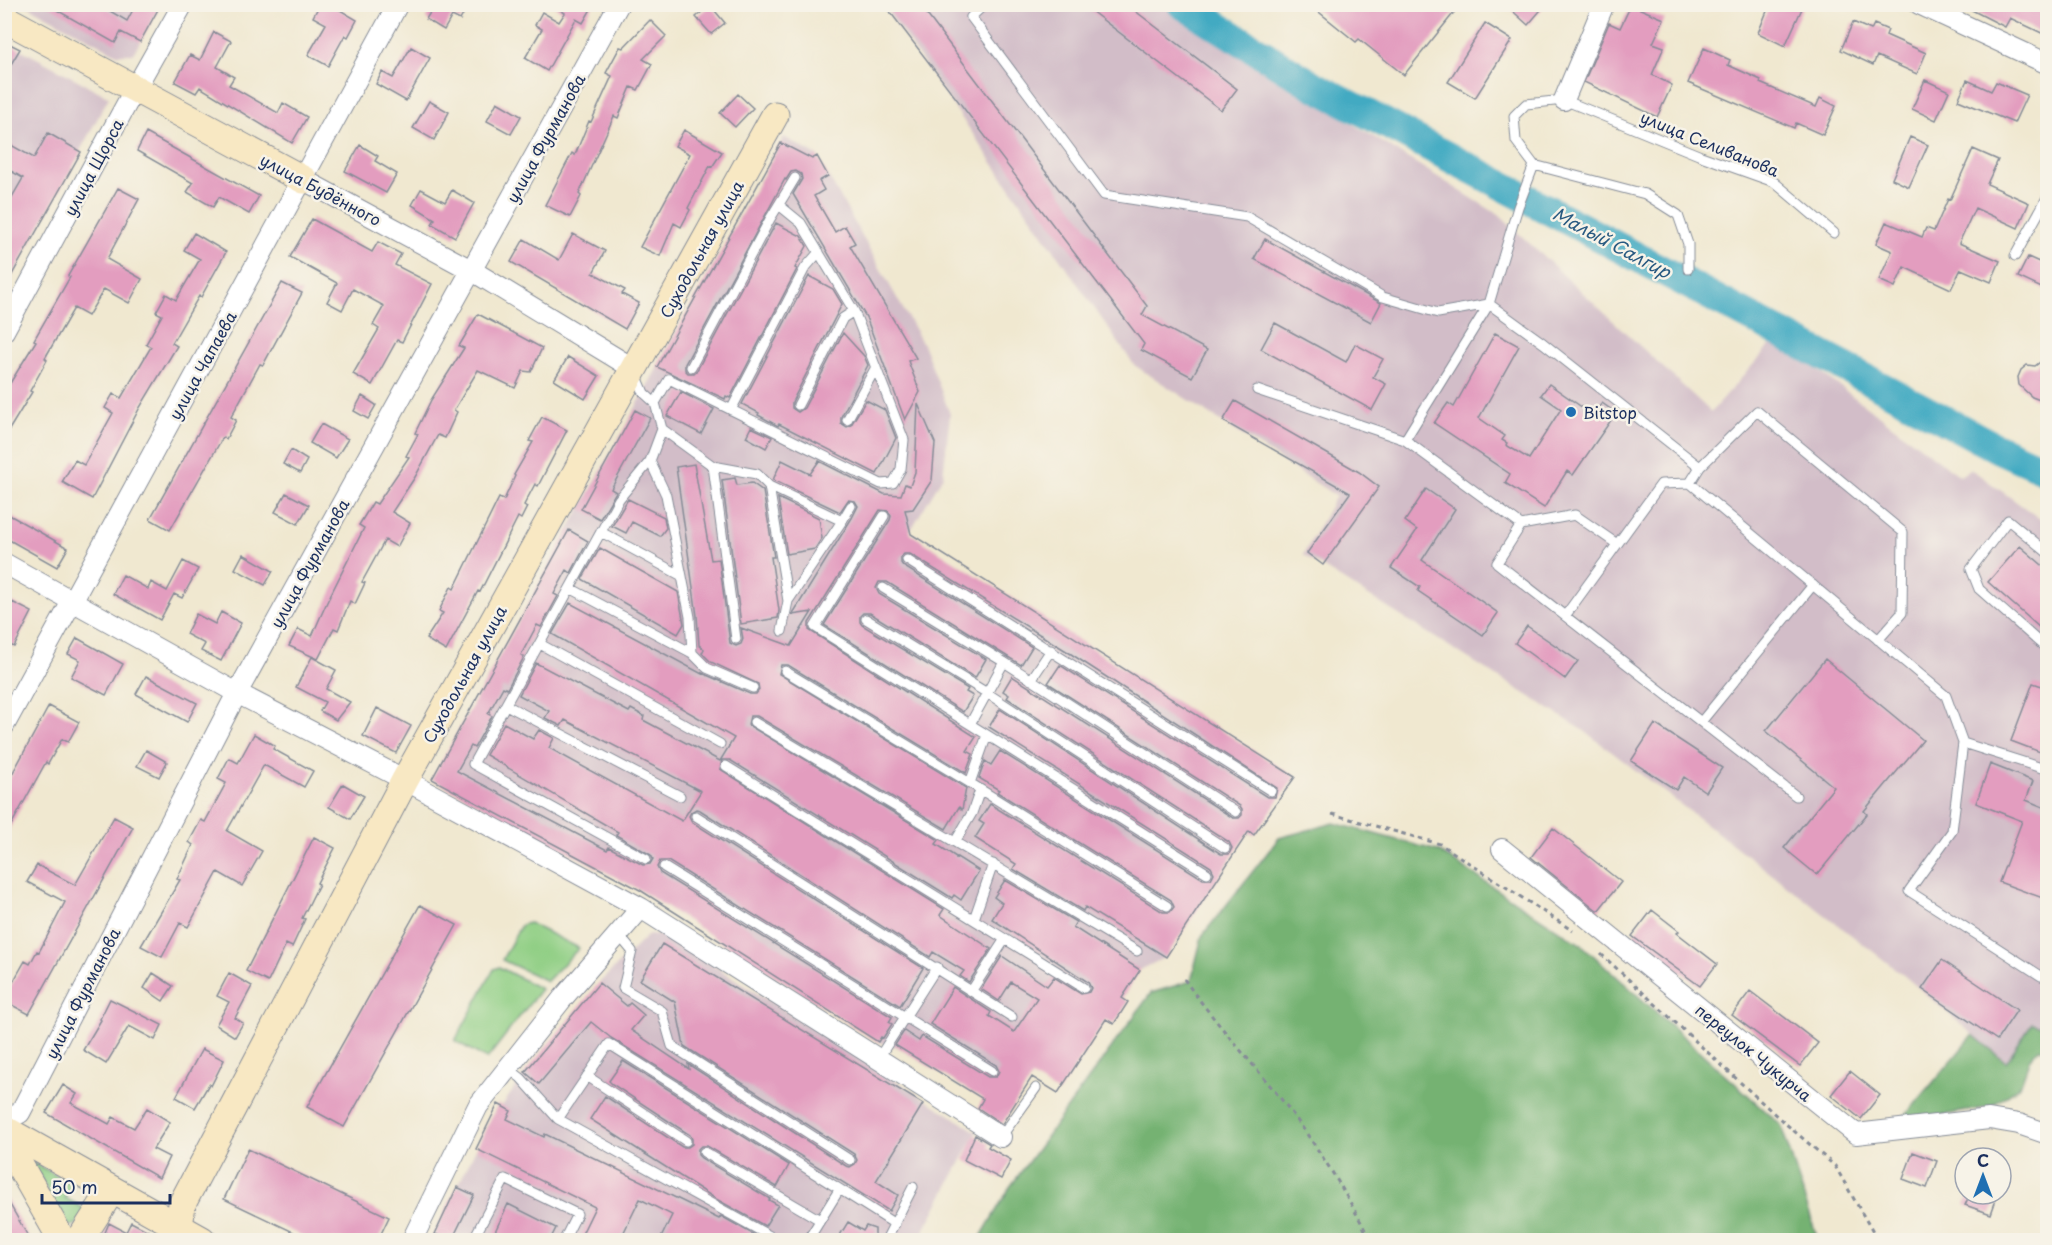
<svg xmlns="http://www.w3.org/2000/svg" width="2052" height="1245" font-family="'Playpen Sans',sans-serif">
  <rect width="100%" height="100%" fill="#f7f3e8"/>
  <filter id="ink" filterUnits="userSpaceOnUse"><feTurbulence type="fractalNoise" baseFrequency=".0167" numOctaves="2"/><feDisplacementMap in="SourceGraphic" scale="12" xChannelSelector="R" yChannelSelector="G"/><feConvolveMatrix kernelMatrix="1 2 1 2 8 2 1 2 1" color-interpolation-filters="sRGB"/></filter>
  <filter id="wash" filterUnits="userSpaceOnUse"><feTurbulence type="fractalNoise" baseFrequency=".008" numOctaves="4" result="noise"/><feDisplacementMap in="SourceGraphic" scale="24" xChannelSelector="R" yChannelSelector="G"/><feGaussianBlur stdDeviation="1.35" result="paint"/><feColorMatrix in="noise" values="0 0 0 0 0 0 0 0 0 0 0 0 0 0 0 0 0 1.4 0 .05"/><feComposite in="paint" operator="in"/></filter>
  <g filter="url(#wash)">
    <rect width="100%" height="100%" fill="#f0e8d0"/>
    <path fill="#d2bdc8" d="M26,5H161L133,54H117Z
      M883,5H1162L1499,215L1711,412L1776,339L1960,476L1971,469L2047,524V1028L2032,1023L2006,1063L1901,973L1583,730L1303,555L1336,496L1134,365Z
      M5,41L109,97L5,290Z
      M784,137L817,156L924,346L950,414L943,476L909,533L1295,777L1254,835L1248,832L1166,957L1140,970L1122,998L1128,1002L1114,1024L1105,1019L1059,1048L983,1099L897,1047L878,1042L640,890L432,779Z
      M649,934L665,935L977,1132L919,1240H431L498,1104L502,1106L525,1073L599,983Z"/>
    <path fill="#91cf85" stroke="#567f72" stroke-width="1.5" d="M529,923L579,948L547,981L502,960L521,925Z
      M499,967L541,989L487,1059L455,1041L494,969Z
      M31,1161L73,1185L65,1198L89,1211L75,1225L67,1226Z"/>
    <path fill="#74b272" stroke="#487068" stroke-width="1.5" d="M1334,823L1438,851L1582,945L1781,1125L1818,1240H979L1010,1187L1151,993L1191,981L1202,936L1279,838Z
      M2032,1023L2047,1028V1049L2039,1048L2030,1058L2020,1086L1990,1107L1899,1123L1973,1035L2006,1062Z"/>
    <g fill="none" stroke-linecap="round" stroke-linejoin="round">
      <path stroke="#42aac2" stroke-width="30" d="M1182,4L1311,84L1997,448L2048,471"/>
    </g>
    <g id="blocks">
      <path fill="#e39dbf" d="M46,4H98L127,21L136,4H161L140,42L121,32L115,43Z
        M320,4H330L357,20L348,37L345,35L328,66L308,55L326,24L313,17Z
        M432,4H469L460,20L452,16L444,30L426,19L434,6Z
        M551,4H594L583,23L576,19L547,71L525,58L542,29L535,25L542,12L559,22L565,13Z
        M884,4H919L1147,306L1142,315L1207,350L1192,377L1141,350L1144,344Z
        M1082,4H1126L1237,89L1221,110Z
        M1309,4H1449L1456,10L1404,75L1359,39L1356,42Z
        M1505,4H1546L1528,25Z
        M1770,4H1804L1785,46L1758,33Z
        M1960,4H2029L2048,13V36L2010,18L2005,27Z
        M710,5L725,23L711,34L696,17Z
        M1631,5L1664,19L1653,43L1664,47L1652,75L1672,85L1657,117L1584,82L1609,23L1620,28Z
        M650,20L666,36L643,59L652,64L638,90L631,87L618,118L614,116L579,194L581,196L570,217L545,205L572,153L575,155L589,121L591,122L612,76L606,73L620,47L623,48Z
        M1853,22L1871,30L1874,24L1888,30L1886,35L1926,53L1917,74L1877,56L1873,65L1841,50Z
        M1485,23L1512,40L1475,98L1448,82Z
        M214,32L231,41L217,67L234,77L229,85L278,113L283,103L307,117L292,143L200,87L196,93L175,82L190,55L200,60Z
        M4,41L20,49L4,76Z
        M411,47L430,58L406,101L376,84L382,72L393,78Z
        M1704,48L1730,60L1728,65L1761,80L1760,83L1816,107L1820,98L1836,106L1823,135L1796,123L1794,128L1688,83Z
        M1925,80L1949,91L1936,120L1912,109Z
        M1967,80L1991,91L1996,82L2027,95L2014,123L1958,100Z
        M738,94L753,108L735,127L720,113Z
        M429,101L449,112L434,140L413,128Z
        M497,102L521,116L511,134L487,121Z
        M684,130L722,152L712,167L710,166L688,208L690,210L681,227L674,223L660,256L640,247L690,154L675,146Z
        M48,133L81,152L4,289V211L23,178L4,167V141L34,158Z
        M146,133L259,196L249,214L219,197L213,207L187,192L193,183L137,151Z
        M1910,137L1928,145L1909,187L1892,179Z
        M781,143L812,159L817,156L828,176L819,181L824,190L814,196L835,232L845,226L855,243L850,246L916,358L908,361L920,392L905,420L866,317L793,194L802,179L801,174L796,171L791,172L786,180L785,179L685,364V370L688,373H694L697,370L776,223L801,236L807,246L795,268L797,269L730,398L726,396L725,399L657,367Z
        M360,145L378,156L375,161L397,174L386,193L345,171Z
        M1973,149L1998,160L1987,184L2029,203L2018,228L1975,208L1959,243L2000,261L1991,282L1961,269L1951,289L1904,267L1895,287L1879,280L1892,251L1876,244L1886,222L1922,237L1926,228L1934,231L1948,199L1950,200Z
        M118,188L139,199L107,259L142,279L129,303L104,289L88,316L74,308L45,358L47,360L30,391L32,392L4,438V393L36,341L34,340L70,277L68,276Z
        M421,189L445,202L452,190L474,203L455,237L432,224L435,219L412,205Z
        M312,219L372,252L378,242L401,254L395,265L432,284L402,342L397,340L372,385L353,374L379,329L373,325L384,306L353,289L342,310L327,302L337,283L290,257Z
        M194,233L226,252L201,297L199,296L172,343L177,346L139,409L92,499L62,482L75,460L84,465L113,413L105,408L113,394L121,398L151,347L146,344L162,315L156,312L166,294L176,300L200,259L184,250Z
        M573,234L605,251L593,273L625,290L622,294L639,303L625,329L511,262L524,239L559,260Z
        M1265,239L1381,303L1371,322L1254,259Z
        M2028,257L2048,266V291L2018,277Z
        M809,276L833,289L842,304L792,402V408L798,412L804,408L843,333L864,356L868,365L841,417V423L847,427L851,425L866,400L885,410L896,438L877,474L779,424L778,426L758,415L759,413L742,404Z
        M282,283L302,293L263,365L260,364L231,417L236,420L226,439L223,437L170,530L150,519Z
        M478,314L542,348L531,372L523,371L515,388L478,370L454,410L457,412L445,438L438,435L415,477L392,512L410,523L397,547L385,540L362,582L365,583L355,604L350,601L338,630L334,628L318,659L289,646L298,629L312,636L327,602L364,528L359,525L373,502L377,504L409,457L406,456L418,434L415,433L431,400L464,348L459,346Z
        M1275,323L1346,362L1355,344L1383,359L1373,377L1386,384L1372,410L1261,349Z
        M1495,333L1519,346L1479,418L1505,436L1502,440L1507,443L1506,445L1529,459L1561,409L1541,395L1549,384L1593,415L1602,403L1616,413L1573,475L1567,471L1544,508L1505,483L1510,474L1434,423L1448,403L1454,407Z
        M2048,356V380L2040,400L2032,397L2019,385L2018,377L2021,370L2027,365L2035,366Z
        M568,357L599,376L585,399L554,380Z
        M681,392L714,409L701,434L667,416Z
        M362,396L376,405L368,419L354,411Z
        M1235,401L1359,472L1379,487L1323,565L1307,553L1350,493L1223,421Z
        M918,404L935,443L932,480L913,509L905,510L911,534L1295,777L1254,835L1249,831L1166,957L1085,907L1083,911L1013,869L1016,864L975,838L984,824L979,821L990,804L1163,912H1170L1174,907L1171,900L997,792L999,790L979,778L985,761L991,765L1000,751L1203,879H1211L1214,873L1211,867L989,727L1000,709L1221,854H1229L1232,848L1229,842L1007,698L1009,695L1003,691L1012,676L1233,818H1239L1242,815V809L1240,806L1048,683L1060,665L1267,797H1275L1277,788L1068,652L910,554H904L901,557V563L903,566L1032,647L1021,665L887,582H879L876,588L879,594L986,659L975,678L870,613H863L860,616V622L862,625L968,689L966,692L973,696L963,712L824,625L890,520L891,516L888,511L880,510L809,623V630L976,737L967,751L973,754L966,773L788,665H781L779,674L966,788L962,810L959,807L946,829L757,716H750L748,725L939,840L936,844L956,857V859L957,857L979,871L961,900L954,895L952,898L730,760H722L720,769L944,909L940,915L991,949L969,982L960,976L964,971L933,952L930,957L700,810L696,809L691,812L689,816L692,822L923,968L900,1006L668,861H660L657,867L660,873L892,1017L889,1022L892,1024L883,1038L881,1037L878,1042L640,890L432,779L569,530L588,541L571,573L567,570L554,594L558,596L541,627L537,625L521,655L524,657L507,689L503,687L488,714L492,716L474,748L471,746L457,771L607,850L609,847L643,865L650,864L653,859L651,855L616,835L618,832L486,755L504,723L533,739L539,730L554,738L549,748L682,821L701,791L565,720L561,726L545,718L549,711L519,695L536,663L629,712L631,709L644,716L643,720L720,761L734,738L552,634L570,603L702,674V673L750,694H756L759,690L758,684L711,662L702,653L704,649L699,645L697,616L676,467L694,464L711,560L719,559L730,643L736,646L741,644L743,639L741,628L791,646L812,612L792,615L852,518L858,506L855,501L848,500L840,512L773,480L782,460L810,474L819,461L884,494L901,495L905,484L910,486L915,472Z
        M635,410L650,418L611,489L616,492L600,519L581,509Z
        M542,417L567,430L538,486L535,484L524,505L527,507L521,519L518,517L480,592L478,591L446,651L426,639L443,613L439,611L451,587L454,589L499,498L504,500L515,476L514,475L533,442L529,441Z
        M321,424L348,439L336,458L310,443Z
        M751,427L772,437L766,448L746,437Z
        M291,450L307,460L300,473L283,464Z
        M735,478L737,485L752,483L763,491L774,557H771L779,610L778,618L741,624L722,480Z
        M1426,489L1455,509L1422,560L1498,613L1483,635L1418,591L1420,587L1391,568L1417,530L1405,521Z
        M286,493L309,505L298,524L275,512Z
        M778,498L819,518L822,538L815,549L787,554Z
        M628,499L664,517L666,528L660,536L632,522L626,533L612,526Z
        M4,512L68,548L57,567L4,537Z
        M2020,546L2048,570V635L1988,582Z
        M600,548L678,592L684,624L678,634L582,579Z
        M243,554L273,571L265,585L235,569Z
        M183,561L198,569L182,598L174,594L160,620L113,594L123,575L148,589L151,582L167,591Z
        M12,602L32,612L14,647L4,642V616Z
        M221,612L241,623L221,661L201,651L205,644L186,634L196,614L215,624Z
        M1527,626L1578,661L1565,679L1515,643Z
        M77,638L123,664L106,695L71,677L80,660L68,654Z
        M312,657L336,670L326,689L350,702L336,720L320,711L325,702L296,687Z
        M1825,659L1923,740L1864,811L1867,814L1817,875L1784,848L1834,787L1766,731Z
        M146,676L197,703L187,722L136,694Z
        M2033,683L2048,688V755L2011,741Z
        M49,706L79,722L68,742L62,739L48,764L46,762L4,838V789Z
        M377,708L411,726L396,753L363,736Z
        M1655,724L1722,768L1706,792L1684,777L1676,790L1631,761Z
        M254,734L275,746L273,749L313,771L304,787L264,765L227,831L262,851L242,886L218,872L188,927L180,923L162,957L141,946L180,880L177,879L193,845L189,842L201,820L205,822L226,783L218,779L229,758L238,763Z
        M146,750L167,762L159,777L137,766Z
        M1990,764L2033,781L2026,800L2048,809V900L1999,882L2022,821L1976,803Z
        M343,784L364,796L350,819L329,807Z
        M114,817L133,827L29,1014L4,1001V998L25,961L30,964L37,951L39,952L65,902L27,882L37,865L75,885Z
        M1553,828L1621,882L1598,911L1531,857Z
        M314,837L335,848L317,883L319,884L302,918L305,919L292,947L286,944L268,982L246,971Z
        M1005,880L1076,922L1073,927L1140,970L1122,998L1128,1002L1114,1024L1106,1019L1058,1093L1032,1077L1002,1124L978,1108L983,1099L895,1045L904,1031L919,1041L922,1036L988,1077H996L999,1071L996,1065L930,1024L953,987L991,1012L989,1016L1014,1032L1037,998L1011,982L999,1001L981,989L1002,956L1047,986L1054,977L1081,994L1089,992L1091,988L1088,982L992,919L1002,903L994,897Z
        M420,905L457,925L344,1127L307,1107Z
        M1652,910L1679,931L1677,933L1717,964L1700,986L1632,936Z
        M662,944L923,1104L876,1181L898,1195L889,1211L611,1038L591,1022L539,1084L525,1072L599,983L627,1006L630,1003L644,1015L631,1030L689,1069L688,1064L846,1166L850,1167L855,1164L857,1160L854,1154L684,1046L675,1002L640,980Z
        M1942,960L2017,1010L1997,1040L1922,989Z
        M153,973L173,986L163,1001L144,988Z
        M229,973L252,986L235,1018L243,1023L235,1037L216,1025L229,1002L217,996Z
        M1750,991L1818,1043L1800,1066L1732,1015Z
        M110,999L162,1025L155,1040L129,1026L106,1064L83,1050L101,1020L100,1019Z
        M202,1049L224,1060L211,1086L209,1084L195,1108L176,1097Z
        M623,1061L789,1165L777,1187L707,1146H701L698,1149V1155L701,1158L770,1199L769,1200L778,1205L765,1226L716,1199L590,1119L605,1096L682,1147H688L692,1144V1139L690,1135L612,1084L609,1081Z
        M1850,1071L1880,1095L1861,1119L1831,1095Z
        M63,1085L77,1094L71,1103L109,1124L113,1117L134,1128L147,1108L170,1122L153,1149L169,1157L159,1178L46,1113Z
        M498,1104L511,1111L507,1119L544,1137L545,1134L719,1219L721,1216L758,1237L756,1240H660L672,1215L640,1199L620,1240H579L595,1207L476,1149Z
        M975,1135L990,1144L988,1147L1011,1160L1001,1179L964,1160Z
        M248,1149L389,1217L378,1240H310L224,1199Z
        M1913,1152L1937,1161L1927,1188L1903,1179Z
        M457,1187L474,1195L452,1240H449L435,1234Z
        M4,1194L30,1240H4Z
        M1970,1194H1998L1991,1214L1965,1205Z
        M508,1204L556,1228L550,1240H491Z
        M131,1222L158,1236L157,1240H102L109,1223L126,1232Z
        M848,1222L863,1231L866,1226L875,1229V1238L878,1240H837Z"/>
    </g>
  </g>
  <g filter="url(#ink)">
    <use href="#blocks" fill-opacity="0" stroke="#868c97" stroke-width="1.5"/>
    <g fill="none" stroke-linecap="round" stroke-linejoin="round">
      <g stroke="#868c97" stroke-width="11">
        <path id="lane" d="M985,4L971,17L1104,195L1247,217L1383,297L1438,313L1489,304L1518,207L1534,165L1516,141L1514,116L1526,104L1564,100L1701,156L1774,182L1834,233
          M1534,165L1645,194L1678,215L1688,244V269
          M2015,256L2048,196
          M691,367L770,219L795,178
          M636,374L644,393L655,403L662,429L650,461L619,499L473,764L646,859
          M1257,390L1405,440L1521,525L1497,563L1796,796
          M655,403L669,379L881,484L893,483L901,469L904,440L854,311L801,223L779,205
          M798,405L843,318L854,311
          M731,410L805,268L819,252
          M847,420L876,367
          M662,429L713,466L757,474L769,486L842,521L851,506
          M1405,440L1489,304L1543,343L1700,467L1690,483
          M650,461L666,495L690,617L692,653
          M713,466L736,639
          M1700,467L1757,411L1903,532L1902,613L1878,640
          M769,486L788,601
          M884,516L815,627L1207,873
          M1521,525L1575,515L1617,544
          M601,532L682,576
          M2048,553L2008,520L1971,569L1979,589L2048,650
          M907,560L1271,791
          M570,588L692,653L707,668L753,688
          M883,588L1004,662L1236,812
          M1565,616L1661,484L1690,483L1946,696L1963,743L2048,770
          M866,619L987,693L1225,848
          M782,631L788,601L842,521
          M540,644L720,744
          M785,671L970,783L1167,906
          M1031,680L1051,650
          M506,705L680,796
          M754,722L1137,951
          M1701,722L1813,585
          M970,724L1004,662
          M1963,743L1952,831L1909,891L2041,976L2048,977
          M726,766L1084,988
          M970,783L987,735
          M696,816L1012,1017
          M955,842L972,813L980,790
          M664,867L992,1071
          M974,919L993,864
          M618,934L632,951L623,988L662,1011L672,1046L850,1160
          M972,990L1005,939
          M878,1059L937,967
          M508,1068L521,1078L558,1119L777,1240
          M587,1076L686,1141
          M558,1119L609,1044L895,1224
          M1001,1137L1036,1088
          M704,1152L820,1220
          M473,1240L505,1179L577,1214L564,1240
          M808,1240L839,1190
          M886,1240L913,1187"/>
      </g>
      <g stroke="#868c97" stroke-width="22">
        <path id="street" d="M1919,4L2048,64
          M1564,100L1604,4
          M304,180L471,270L634,369
          M4,331L126,105L183,4
          M4,563L237,693L405,780L641,908L1001,1137
          M4,726L398,4
          M1502,849L1856,1134L1989,1119L2019,1124L2048,1134
          M4,1121L20,1113L237,693L619,4
          M412,1240L478,1106L563,998L641,908"/>
      </g>
      <g stroke="#868c97" stroke-width="29">
        <path id="secondary" d="M4,18L304,180
          M4,1129L202,1240
          M4,1138L62,1240
          M80,1240L111,1191
          M173,1240L179,1228L182,1204L405,780L775,115"/>
      </g>
      <path stroke="#868c97" stroke-width="3" stroke-dasharray="4.5 4.5" stroke-linecap="butt" d="M1332,814L1440,844L1573,931
        M1601,954L1779,1118L1835,1166L1874,1234
        M1184,979C1215,1023 1252,1062 1285,1104C1317,1146 1347,1193 1370,1240
        M1872,1240L1874,1234L1878,1240"/>
      <use href="#lane" stroke="#fff" stroke-width="9"/>
      <use href="#street" stroke="#fff" stroke-width="20"/>
      <use href="#secondary" stroke="#f8e8c3" stroke-width="27"/>
    </g>
  </g>
  <circle fill="#1f6fb2" stroke="#f7f3e8" stroke-width="2" cx="1571" cy="412" r="6"/>
  <g text-anchor="middle" dominant-baseline="central" stroke-width="5" stroke-linejoin="round" paint-order="stroke">
    <g font-size="16" fill="#1b2f5e" stroke="#f7f3e8">
      <text transform="translate(545 138) rotate(-61)">улица Фурманова</text>
      <text transform="translate(1710 143) rotate(22)">улица Селиванова</text>
      <text transform="translate(93 167) rotate(-62)">улица Щорса</text>
      <text transform="translate(321 189) rotate(28)">улица Будённого</text>
      <text transform="translate(701 249) rotate(-61)">Суходольная улица</text>
      <text transform="translate(202 365) rotate(-61)">улица Чапаева</text>
      <text transform="translate(309 563) rotate(-61)">улица Фурманова</text>
      <text transform="translate(464 674) rotate(-61)">Суходольная улица</text>
      <text transform="translate(82 993) rotate(-63)">улица Фурманова</text>
      <text transform="translate(1754 1052) rotate(39)">переулок Чукурча</text>
    </g>
    <g font-size="16" fill="#1b2f5e" stroke="#f7f3e8" text-anchor="start">
      <text x="1583" y="412">Bitstop</text>
    </g>
    <g font-size="18" font-style="italic" fill="#295a81" stroke="#f7f3e8">
      <text transform="translate(1612 242) rotate(28)">Малый Салгир</text>
    </g>
  </g>
  <rect width="2052" height="1245" fill="none" stroke="#f7f3e8" stroke-width="24"/>
  <g transform="translate(1983 1176)"><circle r="28" fill="#f7f3e8" stroke="#9fa5b1" stroke-width="1.5"/>
  <path d="M0-4.5L10 22L0 15L-10 22Z" fill="#1f6fb2"/>
  <text y="-9" font-size="16" font-weight="bold" text-anchor="middle" fill="#1b2f5e">С</text>
  </g>
  <path d="M42 1194v9h128v-9" fill="none" stroke="#1b2f5e" stroke-width="3"/>
  <text x="51" y="1194" font-size="18" fill="#1b2f5e" stroke="#f7f3e8" stroke-width="4.5" paint-order="stroke">50 m</text>
</svg>
